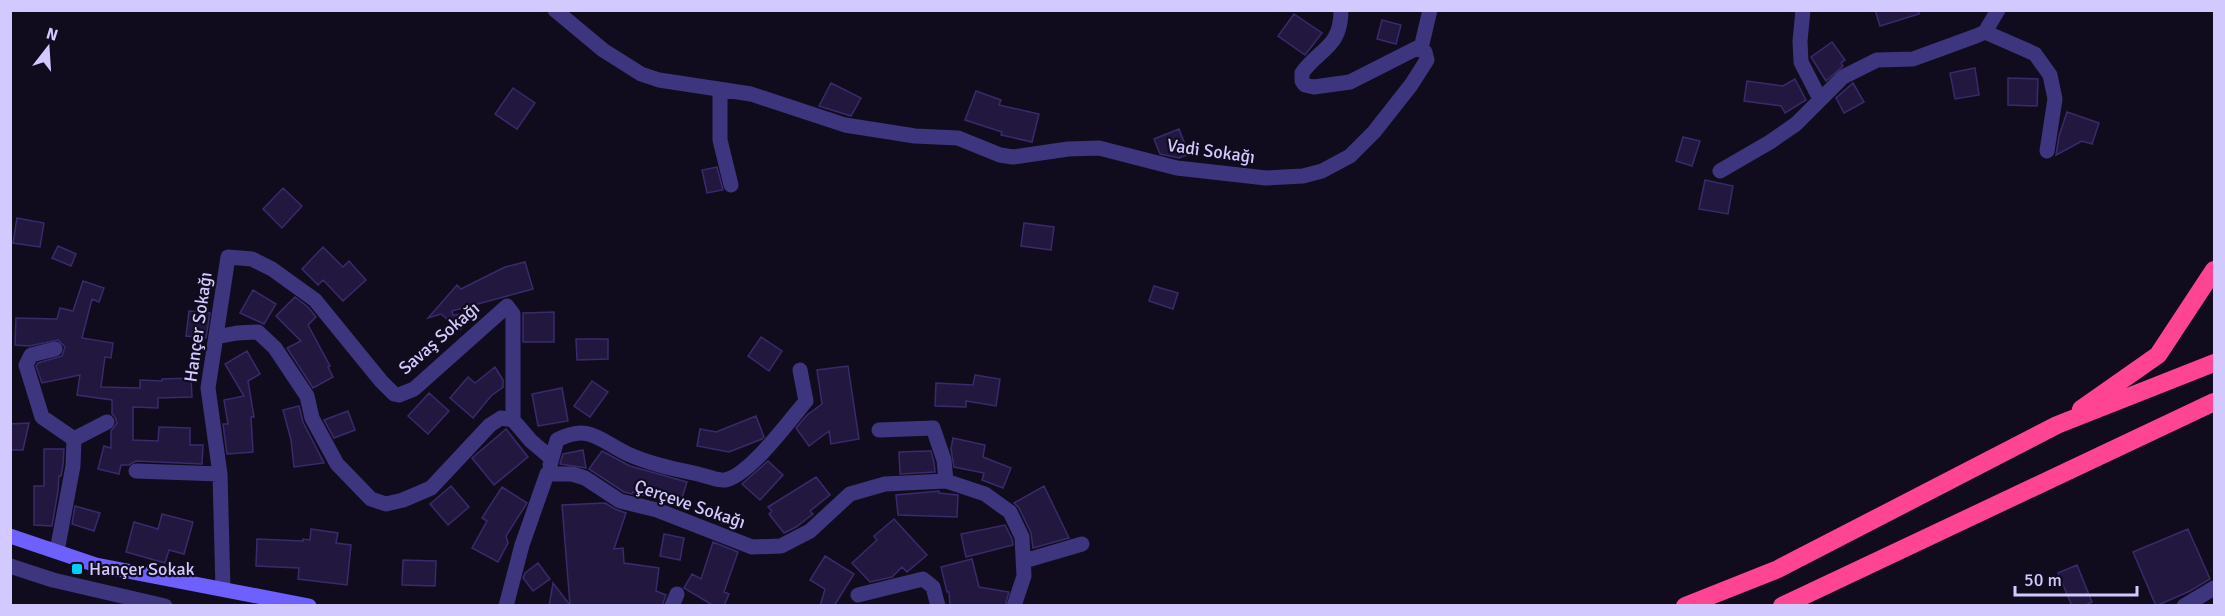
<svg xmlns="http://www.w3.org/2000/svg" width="2225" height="616" font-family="Signika,sans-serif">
  <rect width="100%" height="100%" fill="#100c1e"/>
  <path fill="#22183f" stroke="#3a2a6b" stroke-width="1.5" d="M1875,10H1919V14L1880,26Z
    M1294,14L1322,33L1305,55L1278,36Z
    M1382,20L1401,25L1396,44L1377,39Z
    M1832,42L1845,60L1841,63L1843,66L1826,81L1811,57Z
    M1975,68L1979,95L1955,99L1950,73Z
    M2008,78L2038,79L2037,106L2008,105Z
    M1795,79L1806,100L1785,113L1781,106L1744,101L1747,81L1783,86Z
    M831,83L861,98L851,116L819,106Z
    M1853,83L1864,102L1844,113L1836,98Z
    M513,88L535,103L517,129L495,114Z
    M976,91L1001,100L999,105L1039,114L1032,142L1001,135L1002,132L965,120Z
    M2067,112L2099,123L2092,144L2082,141L2056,155L2059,136Z
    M1179,129L1189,154L1179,158L1160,154L1154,139Z
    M1683,137L1700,141L1692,166L1676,161Z
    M717,167L723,190L707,193L702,170Z
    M1705,180L1733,186L1728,214L1699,209Z
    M283,188L302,206L282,228L263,209Z
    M17,218L44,223L40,247L13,243Z
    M1024,223L1054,227L1051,250L1021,246Z
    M58,246L76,254L71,266L52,258Z
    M323,247L343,267L349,261L366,280L343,301L323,280L318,285L302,269Z
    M525,262L533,289L452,311L453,315L474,314L460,330L441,314L428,318L457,285L461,289L505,267Z
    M83,281L104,288L99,302L92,299L82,338L113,343L111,358L105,357L101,387L140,388V380L162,381V379L191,378L192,397L158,398V408L133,407V440L158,441L159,427L190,428V445H203L202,464L136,461L129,465H121L119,474L98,469L104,446L111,448V431L117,423L115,417L112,414V400L77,395L80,375L42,383L36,366L38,363L62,356L65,347L58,340L29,346L15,345L16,318L57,319L60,308L73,311Z
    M1154,286L1178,293L1173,309L1149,301Z
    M253,290L276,304L264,324L240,313Z
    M295,297L308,307L316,317L308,325L330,366L328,367L333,377L313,388L287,348L301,341L276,316Z
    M189,311L210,313L206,338L186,336Z
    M554,312V342H523V313Z
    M761,337L782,351L769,371L748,356Z
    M576,339H608V359L577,360Z
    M247,351L260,374L248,381L254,417H251L253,452L227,454L223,424H228L224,400L244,396L225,364Z
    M848,366L859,439L831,444L829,431L809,446L796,428L807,415L822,404L817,370Z
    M495,367L503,380V387L491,396L473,418L450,398L468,377L475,383Z
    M975,375L1000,379L996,406L966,401V407L935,406L936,383L973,385Z
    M592,381L608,392L590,417L574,406Z
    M562,388L568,421L538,426L532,394Z
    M429,393L449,411L428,434L408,416Z
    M299,406L303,422L324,463L294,467L291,440L283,410Z
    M348,411L355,430L334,438L324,420Z
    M756,416L764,437L762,439L729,452L697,446L700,429L716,432Z
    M29,423L23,450H10V424Z
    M506,429L528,457L494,485L472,458Z
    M953,438L985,445L983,457L1011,468L1003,488L982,480L984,473L954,467L951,449Z
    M44,449H64L63,465L61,476H59L58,491L52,526L34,525V486H44Z
    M583,450L586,468L560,464L563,454Z
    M602,451L630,466L687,482L680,504L657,496L656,499L633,492L632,494L624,492L589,469Z
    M929,451H931L934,462L935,472L900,474L899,452Z
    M768,461L783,475L760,500L742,484Z
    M816,477L830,495L810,511L813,514L796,527L784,533L769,514L772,511L768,507Z
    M451,486L469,507L448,525L430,504Z
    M1044,486L1069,538L1033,548L1031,533L1019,508L1014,503Z
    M502,487L527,503L506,536L508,543L498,562L472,548L487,521L482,518Z
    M939,491V493L958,495L957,517L898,515L896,495Z
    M605,503L615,509L626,513L614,549L623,548L624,563L659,568L656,591L666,595L662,606H549L553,583L570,605L562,505Z
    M75,506L100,513L94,531L72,524Z
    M162,514L193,522L184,554L169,550L165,563L126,552L134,522L158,529Z
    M894,519L927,555L907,572L902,567L892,577L870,582L852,563L877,540L874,536Z
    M1005,525L1012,539L1013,545L966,557L961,534Z
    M311,529L338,533L336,543L351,545L347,585L298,579L299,568L256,566L257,539L303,541V539L310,540Z
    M2188,529L2210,579L2190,591L2156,606L2133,552Z
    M664,534L684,538L680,560L660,556Z
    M713,542L738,552L724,592L729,594L724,606H714L684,588L692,574L701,579Z
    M825,556L854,574L834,606H820L825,589L810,580Z
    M972,559L979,587L1009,592L1005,606H950L949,592H947L941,567Z
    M403,560L436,561L435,586L402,585Z
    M538,563L550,579L533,591L523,578L525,573Z
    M2077,565L2092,602L2084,606H2072L2058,573Z"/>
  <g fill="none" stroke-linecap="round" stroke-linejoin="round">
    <path stroke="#3d367e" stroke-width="15" d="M555,10L603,50L641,74L659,80L751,94L845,125L915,136L958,138L1000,155L1013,157L1068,149L1099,148L1177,168L1266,178L1303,176L1322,171L1350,156L1374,132L1411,85L1427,60L1425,52L1417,48L1350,82L1314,87L1305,85L1302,81V73C1320,48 1341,48 1341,10
      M1803,10L1800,41L1801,62L1820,99
      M1985,32L2035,54L2050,75L2055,99L2047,151
      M1421,48L1430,10
      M720,91V140L731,185
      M1720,171L1770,142L1796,124L1843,77L1877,60L1913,59L1976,36L1985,32L1998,10
      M216,337L237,333L258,332L275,348L307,396L312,418L337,464L371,499L386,504L403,500L431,488L490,425L501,418L513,420L531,441L551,458
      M55,349L31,355L26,365L42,417L74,439L73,466L57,551
      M879,430L933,428L944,460L946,481
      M74,439L107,422
      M550,465L557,440C590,423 600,441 628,454C650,464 675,469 698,474C706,476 718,481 725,480C749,476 790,420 806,401L800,370
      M136,471L220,474
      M1024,561L1082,544
      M10,566L53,580L165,606
      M223,589L220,474L208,388L228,257L252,259L272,269L315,300L381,381L394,394L399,395L414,389L507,306L513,314V420
      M858,595L923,579L933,587L938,606
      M506,606L522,545L547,474H572L585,478L620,501L657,510L752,547L781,546L810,531L850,494L885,484L946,481L985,494L1010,512L1022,537L1024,576L1014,606
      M672,606L677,594
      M2184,606L2214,588"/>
    <path stroke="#6d60ff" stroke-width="15" d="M10,536L96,565L309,606"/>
    <path stroke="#ff4493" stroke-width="18" d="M2081,409L2158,355L2214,270
      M1685,606L1778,569L2057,425L2214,363
      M1782,606L2214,402"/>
  </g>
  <rect fill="#00cef4" stroke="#100c1e" stroke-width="2" x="71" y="563" width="12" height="12" rx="3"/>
  <g text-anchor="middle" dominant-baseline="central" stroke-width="4.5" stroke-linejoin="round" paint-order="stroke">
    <g font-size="18" fill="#d2c9ff" stroke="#100c1e">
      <text transform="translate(1211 151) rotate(8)">Vadi Sokağı</text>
      <text transform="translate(198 327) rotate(-82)">Hançer Sokağı</text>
      <text transform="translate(439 338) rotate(-41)">Savaş Sokağı</text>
      <text transform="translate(690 504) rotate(19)">Çerçeve Sokağı</text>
    </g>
    <g font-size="18" fill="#d2c9ff" stroke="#100c1e" text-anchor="start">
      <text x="89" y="569">Hançer Sokak</text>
    </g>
  </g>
  <rect width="2225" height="616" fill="none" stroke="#d2c9ff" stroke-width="24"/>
  <g transform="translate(48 48) rotate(17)" stroke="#100c1e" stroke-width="4.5" paint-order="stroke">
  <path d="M0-4.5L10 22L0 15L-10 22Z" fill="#d2c9ff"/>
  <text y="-9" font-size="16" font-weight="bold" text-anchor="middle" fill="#d2c9ff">N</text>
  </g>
  <path d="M2015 586v9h122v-9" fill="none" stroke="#d2c9ff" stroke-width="3"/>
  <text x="2024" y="586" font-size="18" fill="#d2c9ff" stroke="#100c1e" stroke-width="4.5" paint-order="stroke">50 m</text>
</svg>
